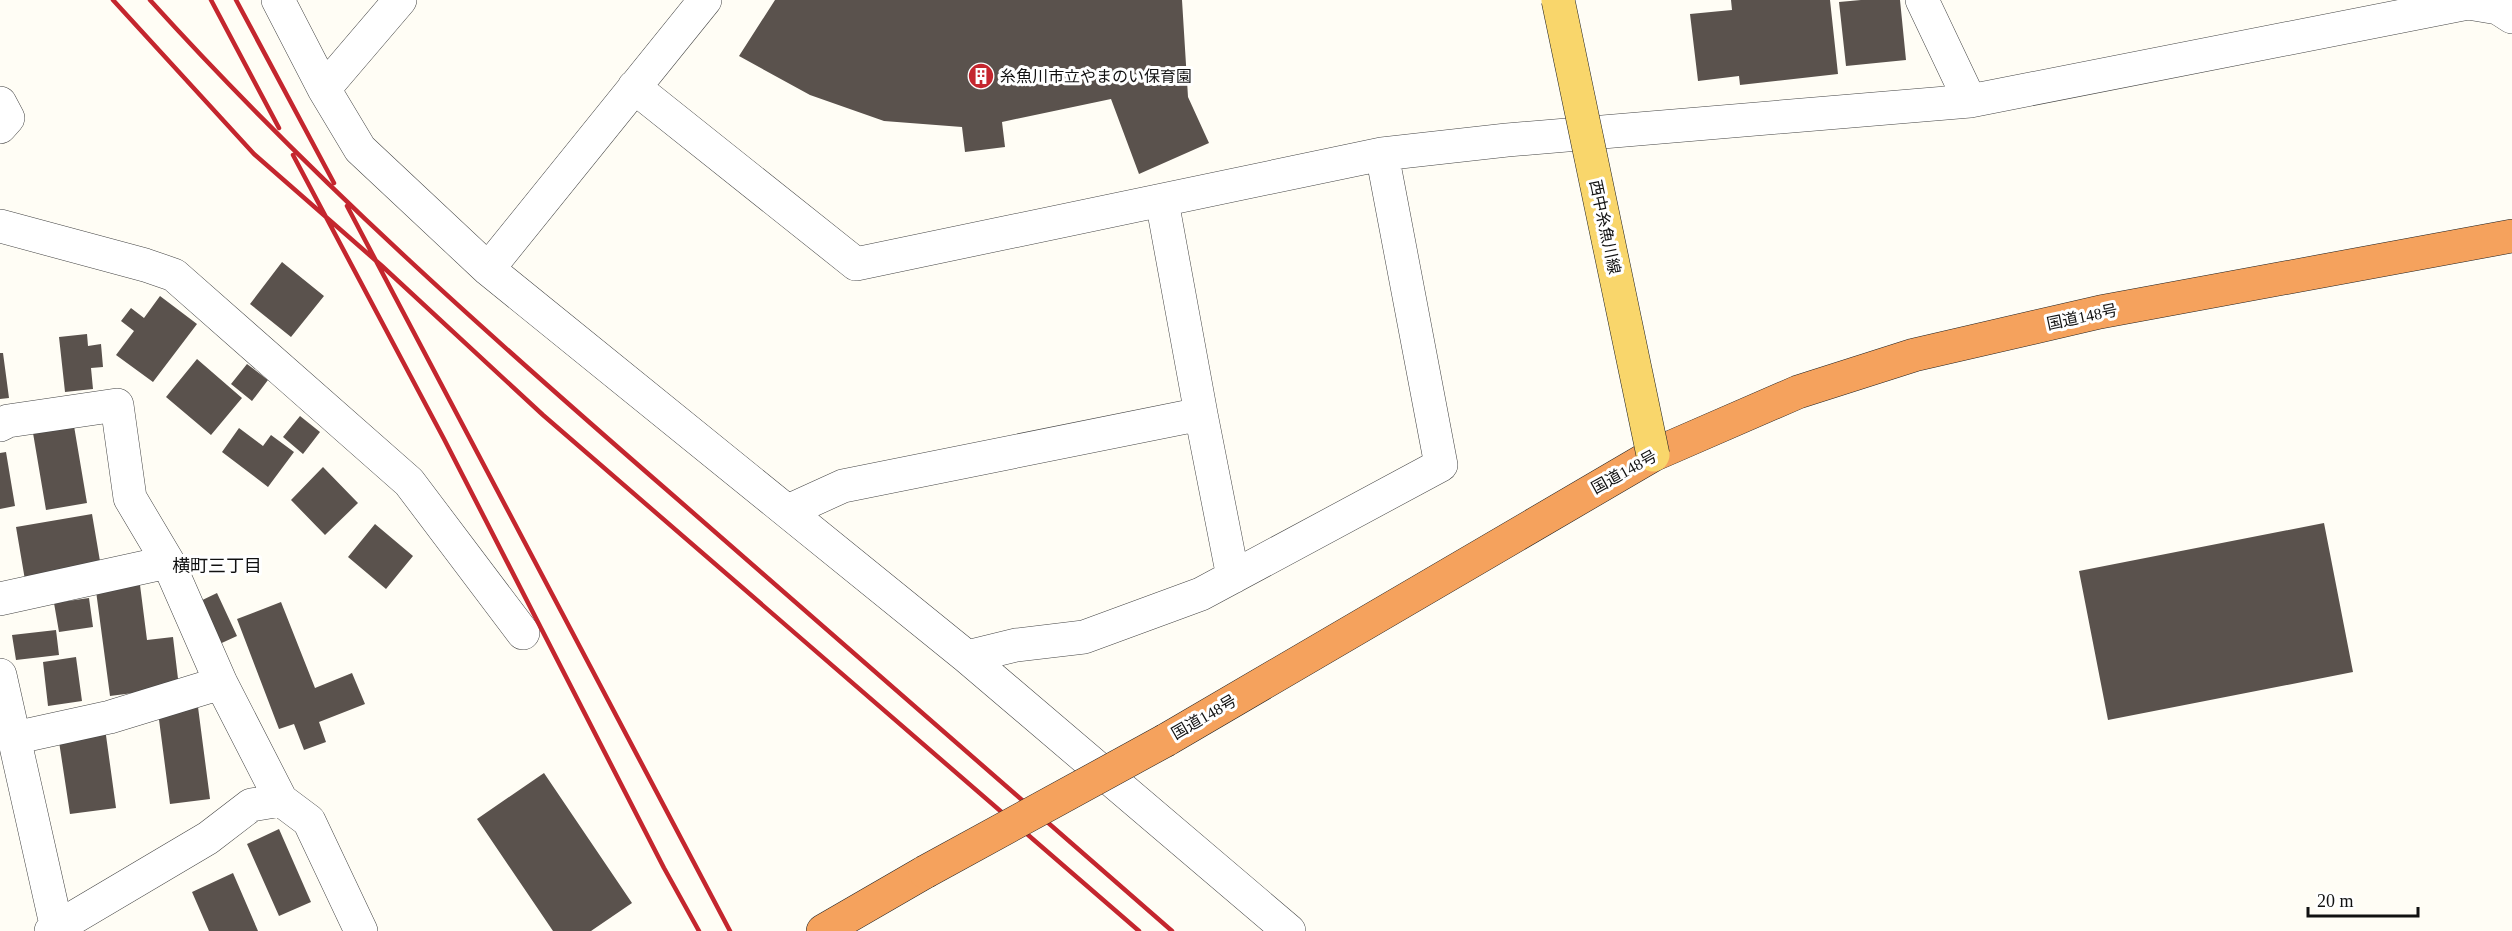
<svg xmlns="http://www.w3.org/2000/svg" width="2512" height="931" font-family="'Times New Roman','Noto Sans JP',serif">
  <rect width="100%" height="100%" fill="#fffdf5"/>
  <path fill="#5a524d" d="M775,0H1182L1188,97L1209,143L1139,174L1111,99L1002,122L1005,147L965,152L962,127L884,121L810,95L739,56Z
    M1731,0H1830L1838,74L1740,85L1739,76L1698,81L1690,14L1732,10Z
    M1861,0H1900L1906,60L1846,66L1839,2Z
    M282,262L324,296L291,337L250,304Z
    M160,296L197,324L153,382L116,355L134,331L121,321L131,308L144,318Z
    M87,334L88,346L101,344L103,367L91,368L93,389L65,392L59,337Z
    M0,353H3L9,398L0,399Z
    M197,359L242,398L211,435L166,397Z
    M247,364L268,380L252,401L231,384Z
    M300,416L320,432L303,454L283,437Z
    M74,426L87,503L46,510L33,433Z
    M239,428L263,446L271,435L294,452L268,487L222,452Z
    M6,452L15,506L0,509V453Z
    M323,467L358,503L325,535L291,500Z
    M92,514L101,567L25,580L16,527Z
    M2324,523L2353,672L2108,720L2079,571Z
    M375,524L413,556L386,589L348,557Z
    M140,585L147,640L173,637L179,687L110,696L96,591Z
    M217,593L237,636L213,647L192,605Z
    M89,598L93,627L59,632L54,603Z
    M281,602L315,688L352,673L365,704L319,722L326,742L304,750L294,724L279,729L237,619Z
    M56,630L59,655L16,660L12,635Z
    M76,657L82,701L48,706L43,662Z
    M198,707L210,799L170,804L158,712Z
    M105,728L116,808L70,814L58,735Z
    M544,773L632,903L591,931H553L477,819Z
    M279,829L311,902L279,916L247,844Z
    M233,873L258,931H209L192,892Z"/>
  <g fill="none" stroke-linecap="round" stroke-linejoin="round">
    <g stroke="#444" stroke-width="34">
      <path id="minor" d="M278,0L324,89L360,149L488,269L967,657L1289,931
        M1922,0L1970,101
        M634,87L856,264L1382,154L1507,140L1970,101L2468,3L2498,8L2512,17
        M324,89L400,0
        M0,103L8,118L0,127
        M1162,201L1201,414L1233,577
        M0,226L145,265L174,275L409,482L523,633
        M488,269L705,0
        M0,425L8,421L117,405L130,498L168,562
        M788,511L843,486L1201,414
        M0,599L168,562L221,683L281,800L309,821L361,931
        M967,657L1016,645L1084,637L1201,594L1441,465L1382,154
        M0,675L57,929
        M14,738L110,717L221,683
        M51,931L208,838L251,805L281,800"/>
    </g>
    <g stroke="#222" stroke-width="34">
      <path id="highway" d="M1166,740L1653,455L1798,392L1914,355L2100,312L2512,236
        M823,931L925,872"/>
    </g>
    <use href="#minor" stroke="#fff" stroke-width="33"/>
    <use href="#highway" stroke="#f5a25d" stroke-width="33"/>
    <path stroke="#c4262e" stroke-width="4.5" d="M113,0L254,154L382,266L543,415L1139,931
      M150,0C312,179 493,339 675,497C841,642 1007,786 1172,931
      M211,0L279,128
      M236,0L334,183
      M293,155L444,439L664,868L699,931
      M347,206L730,931"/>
    <g stroke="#222" stroke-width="34" stroke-linecap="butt">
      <path id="major-bridge" d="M1558,0L1653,455"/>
    </g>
    <g stroke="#222" stroke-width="34" stroke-linecap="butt">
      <path id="highway-bridge" d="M925,872L1166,740"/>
    </g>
    <use href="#major-bridge" stroke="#f9d66b" stroke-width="33"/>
    <use href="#highway-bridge" stroke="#f5a25d" stroke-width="33"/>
  </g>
  <defs>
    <g id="building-disc" transform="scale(1.35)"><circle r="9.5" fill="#c4262e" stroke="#fff"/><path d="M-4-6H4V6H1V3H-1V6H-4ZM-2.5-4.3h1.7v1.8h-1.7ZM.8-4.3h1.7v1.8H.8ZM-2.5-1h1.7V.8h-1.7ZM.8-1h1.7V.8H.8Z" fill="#fff"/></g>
  </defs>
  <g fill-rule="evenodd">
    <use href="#building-disc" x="981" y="76"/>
  </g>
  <g text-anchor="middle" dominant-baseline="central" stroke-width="6" stroke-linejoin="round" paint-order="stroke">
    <g font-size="16" fill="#111" stroke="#fff" text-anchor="start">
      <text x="1000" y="76">糸魚川市立やまのい保育園</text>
    </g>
    <g font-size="16" fill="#111" stroke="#fff">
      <text transform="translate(1605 227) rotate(78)">西中糸魚川線</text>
      <text transform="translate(2082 317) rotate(-12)">国道148号</text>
      <text transform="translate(1624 472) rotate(-29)">国道148号</text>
      <text transform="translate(1204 717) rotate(-30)">国道148号</text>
    </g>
    <g font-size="18" fill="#111" stroke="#fff">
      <text x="217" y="566">横町三丁目</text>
    </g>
  </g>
  <path d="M2308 907v9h110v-9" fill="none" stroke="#111111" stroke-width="3"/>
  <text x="2317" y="907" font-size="18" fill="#111111" stroke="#ffffff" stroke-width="4.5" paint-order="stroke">20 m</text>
</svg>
